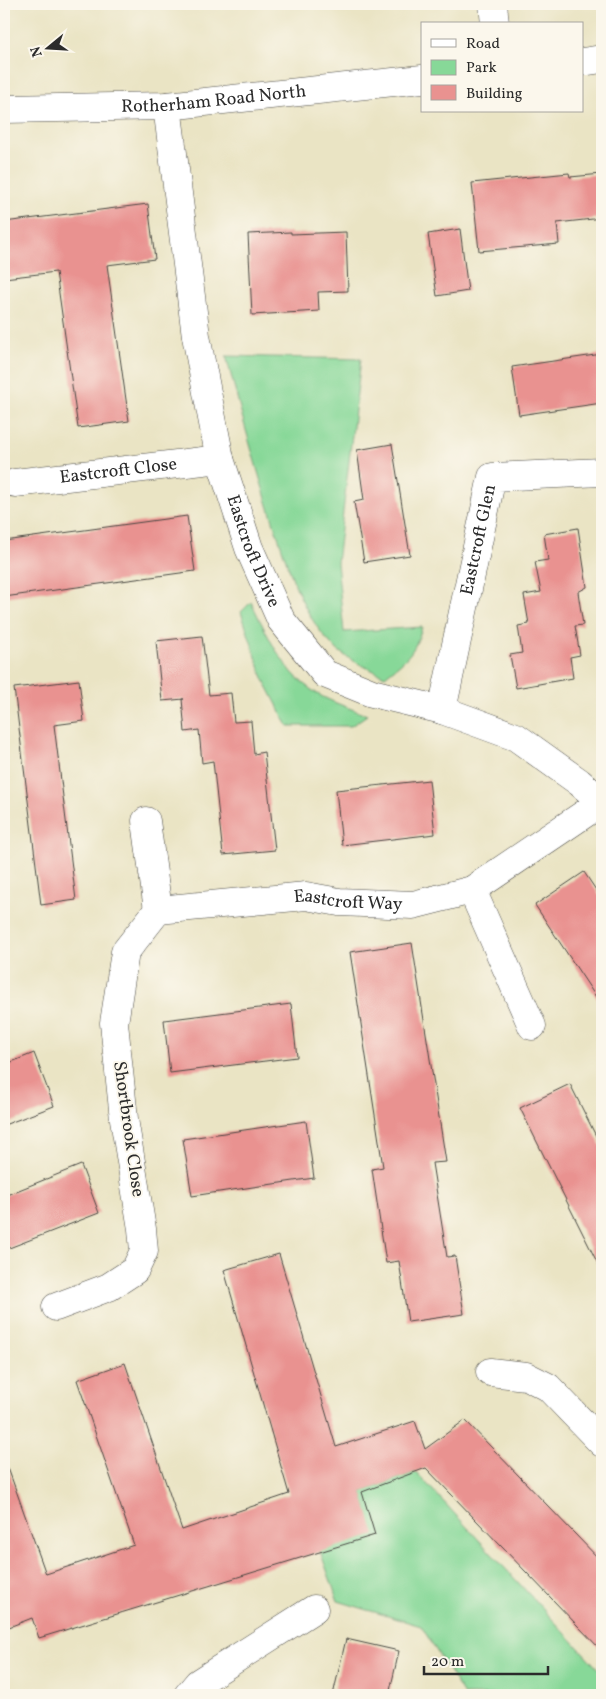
<svg xmlns="http://www.w3.org/2000/svg" width="606" height="1699" font-family="Vollkorn,serif">
  <rect width="100%" height="100%" fill="#fbf7ec"/>
  <filter id="ink" filterUnits="userSpaceOnUse"><feTurbulence type="fractalNoise" baseFrequency=".02" numOctaves="2"/><feDisplacementMap in="SourceGraphic" scale="10" xChannelSelector="R" yChannelSelector="G"/><feConvolveMatrix kernelMatrix="1 2 1 2 8 2 1 2 1" color-interpolation-filters="sRGB"/></filter>
  <filter id="wash" filterUnits="userSpaceOnUse"><feTurbulence type="fractalNoise" baseFrequency=".0096" numOctaves="4" result="noise"/><feDisplacementMap in="SourceGraphic" scale="20" xChannelSelector="R" yChannelSelector="G"/><feGaussianBlur stdDeviation="1.12" result="paint"/><feColorMatrix in="noise" values="0 0 0 0 0 0 0 0 0 0 0 0 0 0 0 0 0 1.4 0 .05"/><feComposite in="paint" operator="in"/></filter>
  <g filter="url(#wash)">
    <rect width="100%" height="100%" fill="#eae4c4"/>
    <path fill="#87d898" stroke="#598262" d="M226,356L361,359L337,563L344,632L422,627C414,655 406,659 385,676C368,668 347,660 333,646C301,614 288,566 274,524C256,468 241,413 226,356Z
      M251,602C269,638 285,677 323,697C337,704 352,709 367,715L351,726H288L263,678L241,612Z
      M416,1472L602,1673V1695H464L421,1626L338,1601L320,1551L374,1535L362,1492Z"/>
    <g id="blocks">
      <path fill="#e99290" d="M569,173L570,177L602,174V218L557,223L559,244L479,251L472,183Z
        M148,204L155,259L107,265L129,421L78,428L56,272L4,278V222Z
        M460,229L468,291L437,296L428,234Z
        M291,232V234L346,232L348,291L318,292L319,311L252,315L248,234Z
        M602,354V403L519,415L512,367Z
        M392,444L410,555L364,562L354,502L364,500L357,450Z
        M187,516L195,571L4,597V541Z
        M578,528L587,587L578,592L583,625L575,626L580,655L570,657L573,678L516,688L510,655L522,653L518,626L529,624L524,595L541,592L535,562L548,560L544,534Z
        M202,636L209,695L231,693L234,722L251,721L254,754L264,752L275,850L223,855L213,761L202,763L199,730L185,732L182,699H184L162,701L156,641Z
        M79,680L84,721L54,725L76,900L41,905L14,688Z
        M429,780L435,834L342,845L336,790Z
        M584,872L602,899V1006L535,905Z
        M412,943L446,1162L432,1163L447,1257L455,1256L464,1314L408,1322L399,1261L386,1263L372,1169L383,1167L350,952Z
        M291,1004L297,1057L170,1073L164,1020Z
        M34,1053L54,1106L4,1125V1065Z
        M570,1084L602,1148V1272L520,1108Z
        M306,1121L314,1178L192,1196L183,1139Z
        M81,1165L99,1213L4,1250V1196Z
        M279,1254L336,1447L415,1421L425,1449L465,1420L602,1562V1651L426,1468L362,1492L375,1535L39,1638L32,1618L4,1629V1469L8,1468L46,1574L134,1545L77,1380L125,1363L182,1530L289,1494L224,1270Z
        M346,1639L399,1651L389,1695H333Z"/>
    </g>
  </g>
  <g filter="url(#ink)">
    <use href="#blocks" fill-opacity="0" stroke="#484742" stroke-width="1"/>
    <g fill="none" stroke-linecap="round" stroke-linejoin="round">
      <g stroke="#484742" stroke-width="29">
        <g id="street">
          <path d="M493,4L495,24"/>
          <path d="M582,62L602,59"/>
          <path id="s1" d="M167,106L196,336L220,459L249,548L281,620L325,674L372,693L442,710L516,737L579,782L602,802"/>
          <path id="s2" d="M4,109L167,106L422,79"/>
          <path id="s3" d="M15,483L220,459"/>
          <path id="s4" d="M442,710L492,477L602,472"/>
          <path d="M146,821L158,910"/>
          <path d="M472,890L532,1026"/>
          <path id="s5" d="M158,910L306,896L339,902L413,905L472,890L602,802"/>
          <path d="M56,1307L109,1287L135,1270L144,1251L142,1229L124,1119L114,1023L125,952L158,910"/>
          <path d="M490,1372L526,1376L548,1387L602,1443"/>
          <path d="M188,1695L198,1683L314,1609"/>
        </g>
      </g>
      <use href="#street" stroke="#fff" stroke-width="28"/>
    </g>
  </g>
  <g text-anchor="middle" dominant-baseline="central" stroke-width="4" stroke-linejoin="round" paint-order="stroke">
    <g font-size="18" fill="#2b2b2b" stroke="#fbf7ec">
      <text stroke="none"><textPath href="#s2" startOffset="210">Rotherham Road North</textPath></text>
      <text stroke="none"><textPath href="#s3" startOffset="104">Eastcroft Close</textPath></text>
      <text stroke="none"><textPath href="#s4" startOffset="174">Eastcroft Glen</textPath></text>
      <text stroke="none"><textPath href="#s1" startOffset="455">Eastcroft Drive</textPath></text>
      <text stroke="none"><textPath href="#s5" startOffset="191">Eastcroft Way</textPath></text>
      <text transform="translate(128 1129) rotate(82)">Shortbrook Close</text>
    </g>
  </g>
  <rect width="606" height="1699" fill="none" stroke="#fbf7ec" stroke-width="20"/>
  <rect x="421" y="22" width="162" height="90" fill="#fbf7ec" stroke="#a8a59f"/>
  <rect x="431" y="39" width="25" height="8" fill="#ffffff" stroke="#a8a59f"/>
  <text x="466" y="48" font-size="15" fill="#2b2b2b">Road</text>
  <rect x="431" y="60" width="25" height="15" fill="#87d898" stroke="#a8a59f"/>
  <text x="466" y="72" font-size="15" fill="#2b2b2b">Park</text>
  <rect x="431" y="85" width="25" height="15" fill="#e99290" stroke="#a8a59f"/>
  <text x="466" y="98" font-size="15" fill="#2b2b2b">Building</text>
  <g transform="translate(48 48) rotate(252)" stroke="#fbf7ec" stroke-width="4" paint-order="stroke">
  <path d="M0-4L9 19L0 12L-9 19Z" fill="#2b2b2b"/>
  <text y="-8" font-size="14" font-weight="bold" text-anchor="middle" fill="#2b2b2b">N</text>
  </g>
  <path d="M424 1666v8h124v-8" fill="none" stroke="#2b2b2b" stroke-width="2.5"/>
  <text x="431" y="1666" font-size="15" fill="#2b2b2b" stroke="#fbf7ec" stroke-width="4" paint-order="stroke">20 m</text>
</svg>
